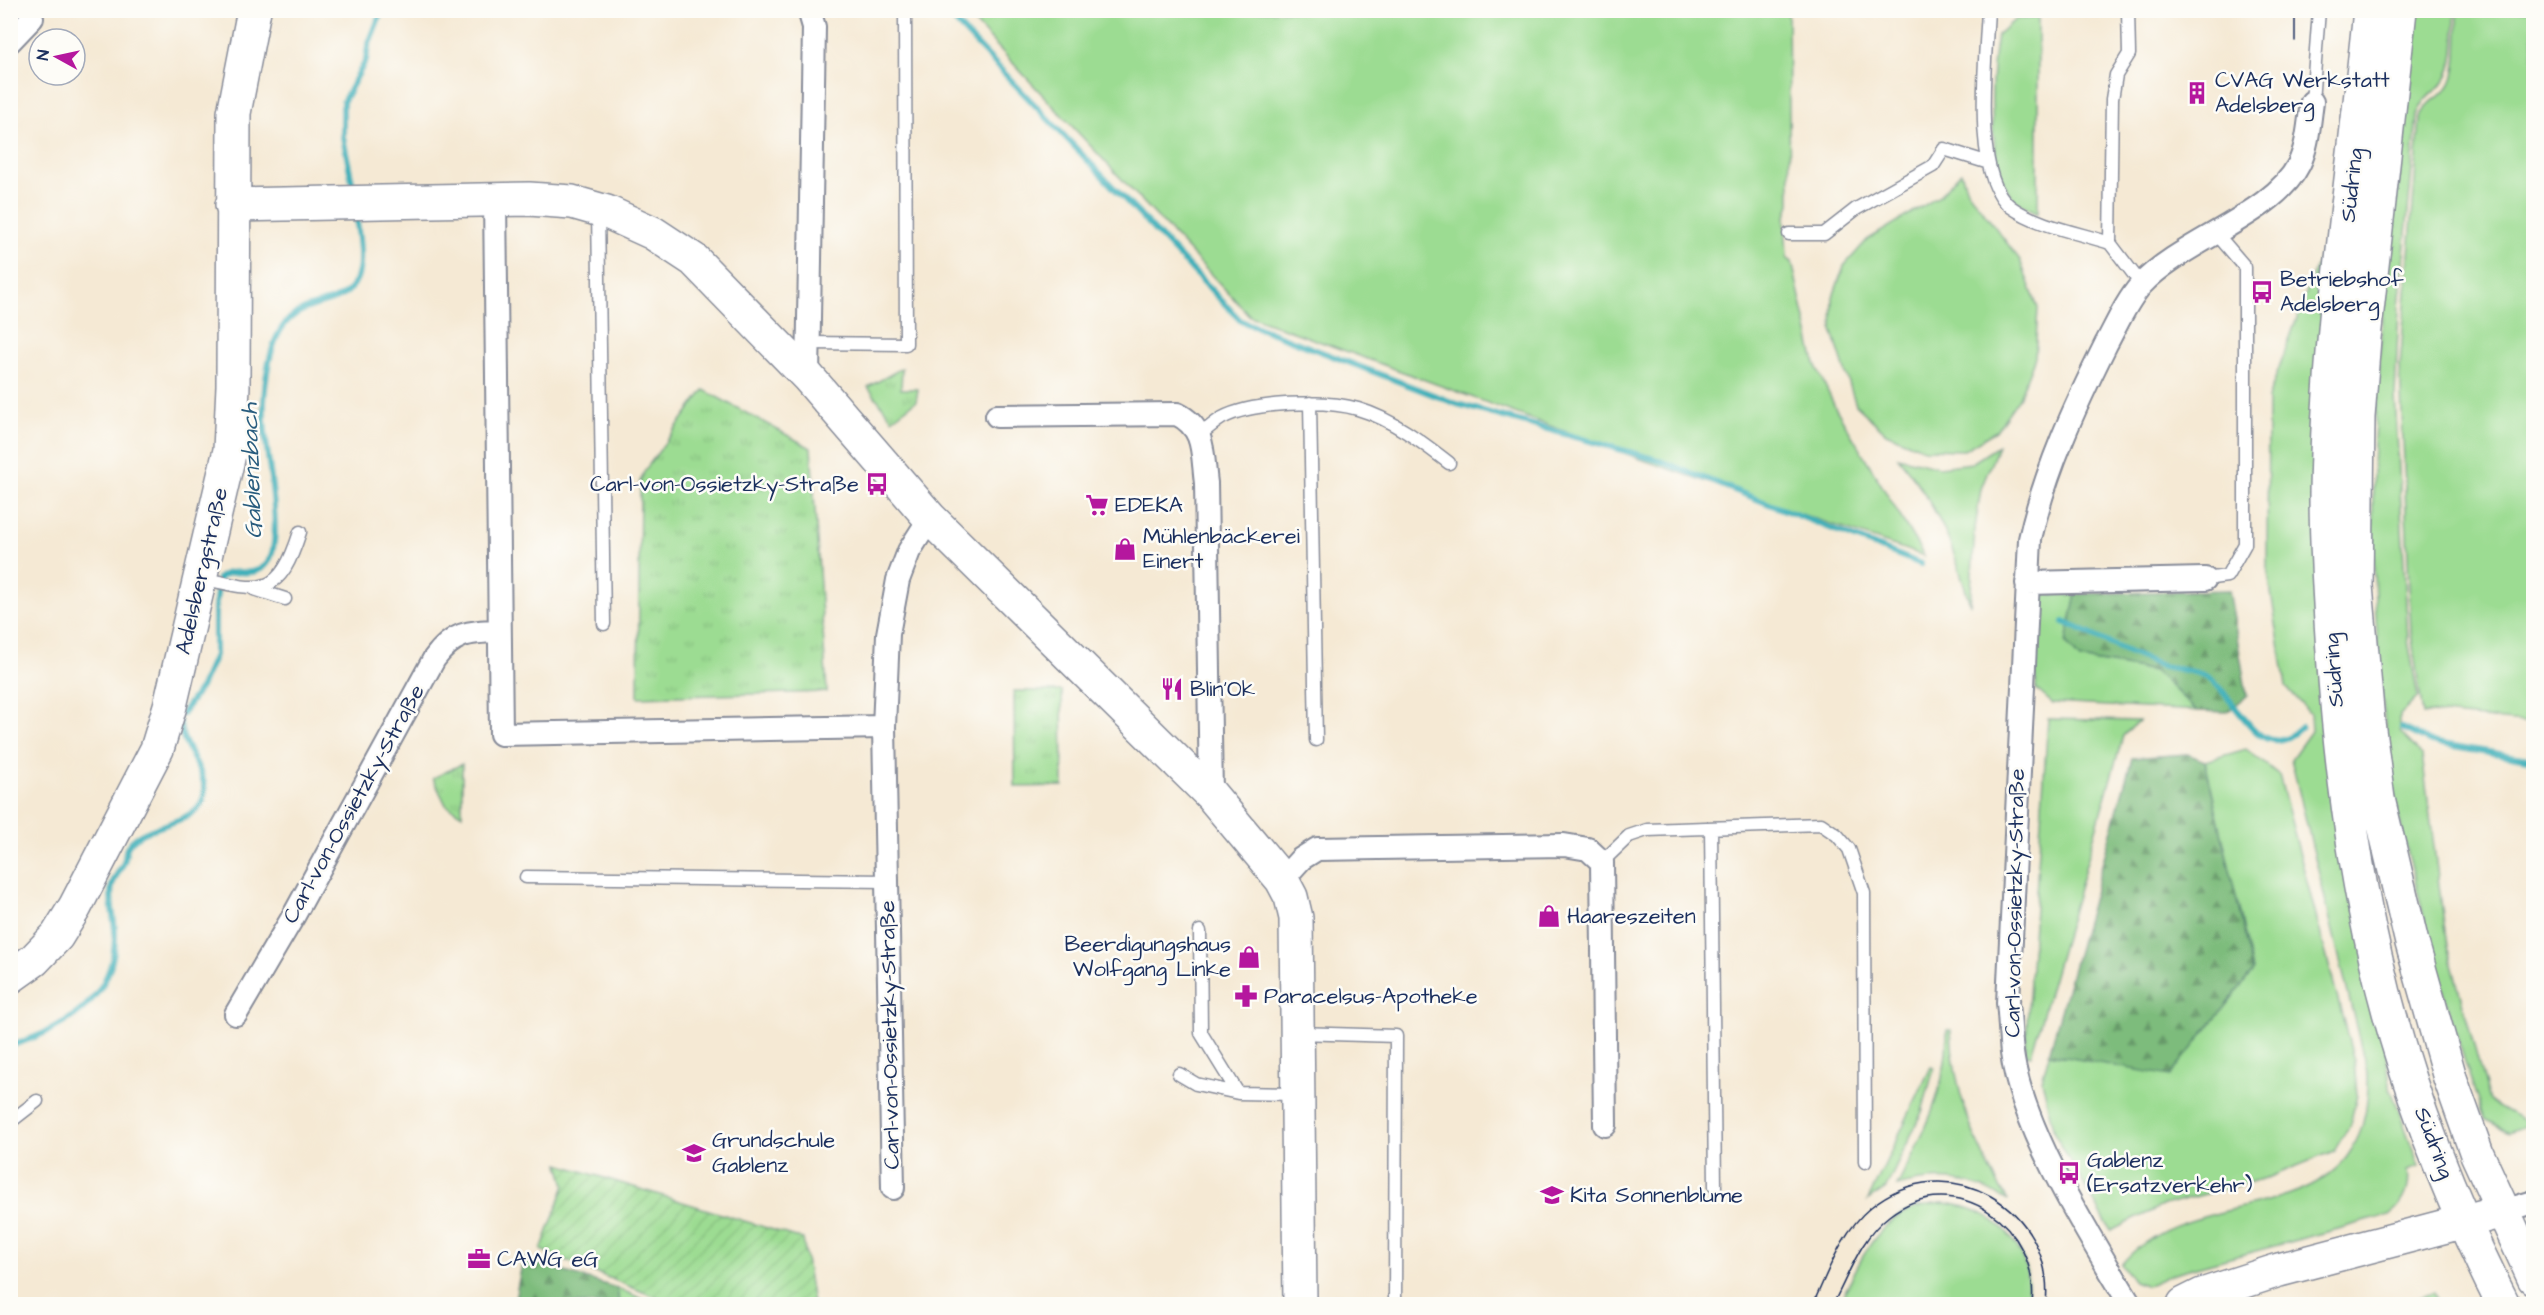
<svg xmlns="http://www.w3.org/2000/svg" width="2544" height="1315" font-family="'Architects Daughter',sans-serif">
  <defs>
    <pattern id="forest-firs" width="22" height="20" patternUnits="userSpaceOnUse" patternTransform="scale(1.5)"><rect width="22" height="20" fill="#7dbc7c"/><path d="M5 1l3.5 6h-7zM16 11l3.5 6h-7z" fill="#669969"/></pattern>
    <pattern id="park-tufts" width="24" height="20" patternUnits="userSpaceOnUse" patternTransform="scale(1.5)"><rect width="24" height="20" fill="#9cdc92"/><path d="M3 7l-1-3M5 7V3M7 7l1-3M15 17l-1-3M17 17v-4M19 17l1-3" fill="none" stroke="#86bd80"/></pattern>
    <pattern id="garden-furrows" width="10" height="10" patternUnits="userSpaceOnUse" patternTransform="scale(1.5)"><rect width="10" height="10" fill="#9cdc92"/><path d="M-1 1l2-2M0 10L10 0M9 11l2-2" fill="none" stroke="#86bd80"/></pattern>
  </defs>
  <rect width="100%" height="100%" fill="#fdfcf7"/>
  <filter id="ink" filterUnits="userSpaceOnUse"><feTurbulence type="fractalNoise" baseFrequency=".0167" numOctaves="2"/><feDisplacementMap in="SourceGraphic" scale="12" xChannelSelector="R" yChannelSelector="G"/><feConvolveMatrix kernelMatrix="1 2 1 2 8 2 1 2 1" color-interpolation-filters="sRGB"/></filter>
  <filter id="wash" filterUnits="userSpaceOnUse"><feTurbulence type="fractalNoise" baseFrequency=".008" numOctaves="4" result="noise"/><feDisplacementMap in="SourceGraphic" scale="24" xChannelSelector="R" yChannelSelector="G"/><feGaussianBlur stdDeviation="1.35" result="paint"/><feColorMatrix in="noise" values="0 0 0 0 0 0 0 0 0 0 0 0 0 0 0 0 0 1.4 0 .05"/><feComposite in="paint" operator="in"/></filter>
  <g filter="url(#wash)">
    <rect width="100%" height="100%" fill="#f5e9d4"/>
    <path fill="#9cdc92" stroke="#5c8678" stroke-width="1.5" d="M964,11H1788L1790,204L1785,219L1787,258L1792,262L1815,364L1836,409L1924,556L1646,461L1250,316Z
      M2410,11H2455C2454,31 2458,63 2445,80C2432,97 2426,92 2417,116L2399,308L2395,395L2408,640L2418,697L2400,715V732L2422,755L2447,946L2489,1101L2530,1124L2509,1132L2484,1119C2457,1042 2435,964 2416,885C2409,855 2399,824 2394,792C2381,706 2374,617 2373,529C2370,379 2393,230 2411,82L2404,74Z
      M2458,11H2533V723L2432,713L2423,715L2411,633L2400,367L2420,118C2430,97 2438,101 2449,87C2460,73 2457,29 2458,11Z
      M2038,18V213C2031,209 2020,205 2014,199C1986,166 1990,76 1997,35L2016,19Z
      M1961,172L1967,190L2020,260L2038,308L2035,357L2019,398L1996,431L1964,450L1924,449L1886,433L1856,405L1832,330L1833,297L1844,266L1867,240L1938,197Z
      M2333,219L2320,384L2387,1060L2390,1087L2419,1166L2408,1170C2411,1189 2404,1204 2389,1215L2174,1273L2148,1286L2134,1281L2121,1265C2193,1174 2372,1244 2368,1076L2291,759L2311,731L2310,714L2286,687L2267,567L2268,398Z
      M1998,446L1981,489L1975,528L1970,605C1954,546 1937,505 1898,457L1939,467L1972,463Z
      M2076,594L2066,643L2080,659L2155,671L2197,711L2052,703L2036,689L2037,595Z
      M2048,719L2139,721L2123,736L2031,1055L2025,1054Z
      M2246,749L2279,775L2354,1061L2357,1095L2350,1125L2334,1151L2270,1177L2164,1205L2111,1231L2054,1133L2042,1080L2049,1054L2170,1075L2253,971L2205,761Z
      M1947,1030H1951C1953,1092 1976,1149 2008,1201C1972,1178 1938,1174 1897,1186C1923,1136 1948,1088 1947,1030Z
      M1931,1067L1934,1068L1922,1112L1886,1188L1868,1200Z
      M1943,1203C1998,1208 2035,1249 2027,1304H1839C1864,1254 1879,1207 1943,1203Z
      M617,1288L654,1304H619Z
      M2434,1293L2439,1304H2398Z"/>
    <path fill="url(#forest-firs)" stroke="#4c766d" stroke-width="1.5" d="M2229,590L2247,696L2227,712L2197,711L2155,671L2080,659L2066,643L2076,594Z
      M2187,754L2205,761L2253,971L2170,1076L2049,1054L2132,758Z
      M523,1259L617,1288L619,1304H514Z"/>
    <path fill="url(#park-tufts)" stroke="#5c8678" stroke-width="1.5" d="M902,368L901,389H918L916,401L892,419L868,387Z
      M704,390L811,448L827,692L638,697L640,482L645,470Z
      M1014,691H1062L1063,786L1015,787Z
      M462,764V815L446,805L433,778Z"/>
    <path fill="url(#garden-furrows)" stroke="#5c8678" stroke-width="1.5" d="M559,1164L803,1239L813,1304H672L541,1250L565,1185Z"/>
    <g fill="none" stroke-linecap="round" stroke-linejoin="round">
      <path stroke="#40b0ba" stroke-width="6" d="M944,10L1241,321L1457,404L1658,460L1921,564
        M354,192L343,137V102L366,60L368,46L382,10
        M2064,622C2096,636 2127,654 2160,665C2175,670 2200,670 2212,680C2228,694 2252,735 2268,739C2281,743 2292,736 2301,727
        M182,714L201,687L215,655V609L219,578C233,566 250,579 265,566C286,547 267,460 265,432C262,409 265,376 271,354C287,290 334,315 354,284C366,266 357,232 356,212
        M2402,728L2431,742L2534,760
        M10,1046C67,1028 117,998 115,931C114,916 109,901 112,886C114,876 121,870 124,862C126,857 125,852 127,848C138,824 194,826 203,800C212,774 181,750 180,723"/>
    </g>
  </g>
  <g filter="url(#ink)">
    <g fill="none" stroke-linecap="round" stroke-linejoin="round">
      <g stroke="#888c99" stroke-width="15">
        <path id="lane" d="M1988,10C1986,56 1971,178 2011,207C2038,226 2079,233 2110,243
          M2128,10L2129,54L2116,75L2112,99L2110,243L2142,285
          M2312,102L2319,10
          M598,210L604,624
          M1789,234H1824L1856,209L1933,166L1944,149L1986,162
          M808,343L906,344L905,10
          M1310,403L1316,740
          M1200,435C1207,429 1214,423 1222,418C1251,402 1326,399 1358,409C1392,419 1422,442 1449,463
          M202,578C262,592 279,598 300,532
          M2205,579L2227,576L2245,544V267L2215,232
          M254,589L285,599
          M1711,828L1715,1187
          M1602,862L1629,836L1647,830L1821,824L1837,835L1849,849L1864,893L1865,1162
          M526,877L887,881
          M1200,931L1201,1033L1238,1093L1298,1094
          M1298,1033L1396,1036L1395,1304
          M1179,1074L1196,1084L1238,1093
          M10,1122L37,1101"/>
      </g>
      <g stroke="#888c99" stroke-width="26">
        <path id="street" d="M10,41L32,18
          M495,198L501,734L884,727
          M808,377L814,27L809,10
          M997,416L1177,414C1206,428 1202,454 1206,483L1211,795
          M2027,583L2205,579
          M1282,880L1301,859L1317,849L1564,845L1588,849L1602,862L1605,1125
          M236,1014L293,917L434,659C454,632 468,632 499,631
          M893,1188L884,727L888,634L898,580L909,551L930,518
          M2503,1211L2534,1202
          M2130,1304C2090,1237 2022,1130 2012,1053C2010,1036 2010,1019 2008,1003L2030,539C2045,471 2075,406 2106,344C2117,324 2126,302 2141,285C2181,241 2274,215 2299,164C2308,145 2309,123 2312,102"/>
      </g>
      <g stroke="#888c99" stroke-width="36">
        <path id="secondary" d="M232,205L529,199L572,202L607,212L653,233L694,260L808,377L930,518L1211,795L1282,880L1291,897L1296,918L1300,1304
          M10,977L34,960L57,936L75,907L157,749L170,706L230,450L233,386L234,113L254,10
          M2184,1304L2202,1295L2279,1270L2503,1211"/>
      </g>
      <g stroke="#888c99" stroke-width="36">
        <path id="primary" d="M2370,10C2354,171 2328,332 2326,494C2326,551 2330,609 2334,666C2341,763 2353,861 2375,956C2402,1076 2448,1195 2503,1304
          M2400,10L2364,338L2358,417L2356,586L2368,722L2378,799L2412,943L2450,1078L2477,1154L2534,1278"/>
      </g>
      <use href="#lane" stroke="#fff" stroke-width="12"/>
      <use href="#street" stroke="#fff" stroke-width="22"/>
      <use href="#secondary" stroke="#fff" stroke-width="33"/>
      <use href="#primary" stroke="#fff" stroke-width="33"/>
      <path stroke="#1b2f5e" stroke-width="1.5" d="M2295,10V41
        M1813,1304C1829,1270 1841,1232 1871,1207C1948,1144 2056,1209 2046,1304
        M1833,1304C1849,1274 1861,1237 1889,1216C1956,1164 2040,1227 2032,1304"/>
    </g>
  </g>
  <defs>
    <g id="building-bare" transform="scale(1.8)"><path d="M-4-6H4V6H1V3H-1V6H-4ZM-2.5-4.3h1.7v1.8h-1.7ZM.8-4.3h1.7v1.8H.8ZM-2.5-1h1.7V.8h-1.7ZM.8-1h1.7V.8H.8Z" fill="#b5179e" stroke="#fdfcf7" stroke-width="2.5" paint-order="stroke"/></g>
    <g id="bus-bare" transform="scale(1.8)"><path d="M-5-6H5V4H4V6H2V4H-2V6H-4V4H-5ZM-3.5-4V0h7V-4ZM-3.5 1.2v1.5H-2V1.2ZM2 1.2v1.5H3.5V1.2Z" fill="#b5179e" stroke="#fdfcf7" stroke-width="2.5" paint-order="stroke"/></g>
    <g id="supermarket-bare" transform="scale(1.8)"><path d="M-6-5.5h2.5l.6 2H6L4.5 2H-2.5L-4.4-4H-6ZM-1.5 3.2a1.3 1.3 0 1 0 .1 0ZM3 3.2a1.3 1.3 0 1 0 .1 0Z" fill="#b5179e" stroke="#fdfcf7" stroke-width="2.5" paint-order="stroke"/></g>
    <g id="shop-bare" transform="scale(1.8)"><path d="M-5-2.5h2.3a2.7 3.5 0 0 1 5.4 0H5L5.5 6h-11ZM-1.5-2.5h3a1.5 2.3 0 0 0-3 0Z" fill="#b5179e" stroke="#fdfcf7" stroke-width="2.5" paint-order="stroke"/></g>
    <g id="restaurant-bare" transform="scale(1.8)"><path d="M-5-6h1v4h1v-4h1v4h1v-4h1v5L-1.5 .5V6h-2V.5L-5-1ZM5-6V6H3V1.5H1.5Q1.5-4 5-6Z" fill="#b5179e" stroke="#fdfcf7" stroke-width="2.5" paint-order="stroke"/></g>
    <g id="pharmacy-bare" transform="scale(1.8)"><path d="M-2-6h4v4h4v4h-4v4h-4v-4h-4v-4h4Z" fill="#b5179e" stroke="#fdfcf7" stroke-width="2.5" paint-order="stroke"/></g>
    <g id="school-bare" transform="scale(1.8)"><path d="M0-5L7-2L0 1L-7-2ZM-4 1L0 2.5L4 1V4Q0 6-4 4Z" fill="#b5179e" stroke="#fdfcf7" stroke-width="2.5" paint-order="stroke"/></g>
    <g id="office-bare" transform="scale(1.8)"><path d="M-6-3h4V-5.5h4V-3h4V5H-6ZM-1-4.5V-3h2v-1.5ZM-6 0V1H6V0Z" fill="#b5179e" stroke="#fdfcf7" stroke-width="2.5" paint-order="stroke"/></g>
  </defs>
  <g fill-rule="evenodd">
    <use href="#building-bare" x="2197" y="93"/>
    <use href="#bus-bare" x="2262" y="292"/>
    <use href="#bus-bare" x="877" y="484"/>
    <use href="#supermarket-bare" x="1097" y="505"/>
    <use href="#shop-bare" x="1125" y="549"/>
    <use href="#restaurant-bare" x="1172" y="689"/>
    <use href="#shop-bare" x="1549" y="916"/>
    <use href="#shop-bare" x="1249" y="957"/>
    <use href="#pharmacy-bare" x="1246" y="996"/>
    <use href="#school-bare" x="694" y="1153"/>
    <use href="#bus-bare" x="2069" y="1173"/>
    <use href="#school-bare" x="1552" y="1195"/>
    <use href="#office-bare" x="479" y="1259"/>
  </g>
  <g text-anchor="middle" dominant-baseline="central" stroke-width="5" stroke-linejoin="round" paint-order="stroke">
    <g font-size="22" fill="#1b2f5e" stroke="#fdfcf7" text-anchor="start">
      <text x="2215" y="80">CVAG Werkstatt<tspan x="2215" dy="25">Adelsberg</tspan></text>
      <text x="2280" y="279">Betriebshof<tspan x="2280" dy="25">Adelsberg</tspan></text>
      <text x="859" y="484" text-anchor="end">Carl-von-Ossietzky-Straße</text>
      <text x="1115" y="505">EDEKA</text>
      <text x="1143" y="536">Mühlenbäckerei<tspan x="1143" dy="25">Einert</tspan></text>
      <text x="1190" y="689">Blin'Ok</text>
      <text x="1567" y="916">Haareszeiten</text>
      <text x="1231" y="944" text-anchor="end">Beerdigungshaus<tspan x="1231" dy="25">Wolfgang Linke</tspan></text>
      <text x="1264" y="996">Paracelsus-Apotheke</text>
      <text x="712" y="1140">Grundschule<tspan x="712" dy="25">Gablenz</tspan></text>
      <text x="2087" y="1160">Gablenz<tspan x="2087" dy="25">(Ersatzverkehr)</tspan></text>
      <text x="1570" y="1195">Kita Sonnenblume</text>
      <text x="497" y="1259">CAWG eG</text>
    </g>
    <g font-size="22" fill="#1b2f5e" stroke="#fdfcf7">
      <text transform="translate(2352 185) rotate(-84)">Südring</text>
      <text transform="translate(202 571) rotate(-77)">Adelsbergstraße</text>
      <text transform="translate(2334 670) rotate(-94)">Südring</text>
      <text transform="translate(354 804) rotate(-61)">Carl-von-Ossietzky-Straße</text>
      <text transform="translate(2015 903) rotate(-89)">Carl-von-Ossietzky-Straße</text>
      <text transform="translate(890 1035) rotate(-91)">Carl-von-Ossietzky-Straße</text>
      <text transform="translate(2434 1143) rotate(69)">Südring</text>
    </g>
    <g font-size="24" font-style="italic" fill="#285c7e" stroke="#fdfcf7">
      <text transform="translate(252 471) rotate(-92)">Gablenzbach</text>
    </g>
  </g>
  <rect width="2544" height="1315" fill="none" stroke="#fdfcf7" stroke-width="36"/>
  <g transform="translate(57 57) rotate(278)"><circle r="28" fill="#fdfcf7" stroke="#a3aaba" stroke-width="1.5"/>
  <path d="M0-4.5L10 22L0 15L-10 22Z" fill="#b5179e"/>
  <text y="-9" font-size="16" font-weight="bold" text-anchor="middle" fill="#1b2f5e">N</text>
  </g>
</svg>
